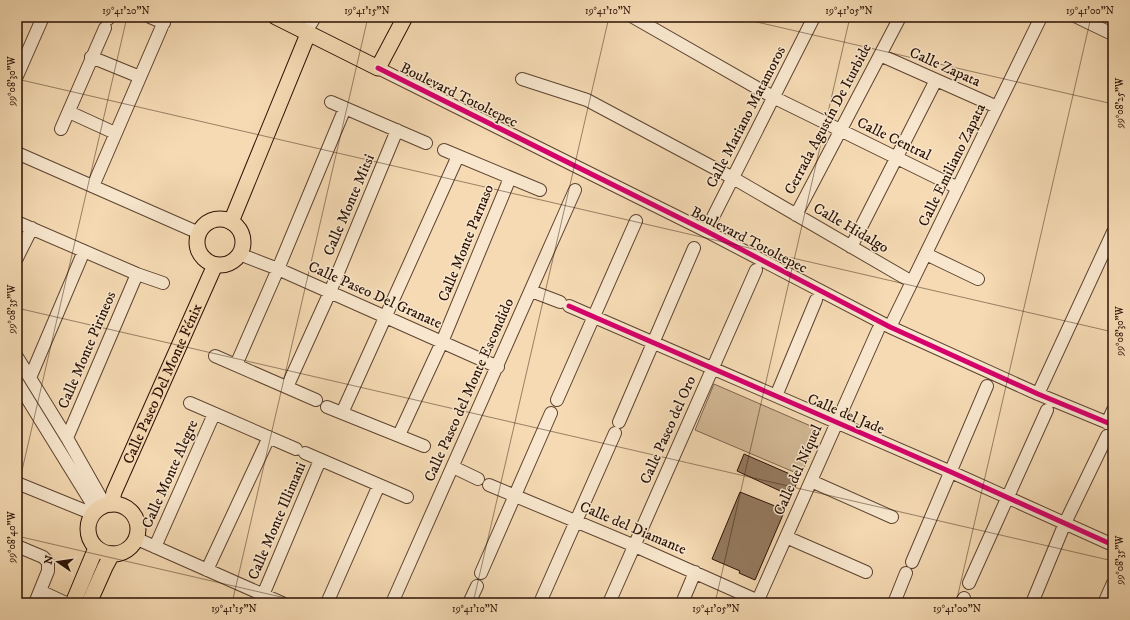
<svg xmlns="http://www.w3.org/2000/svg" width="1130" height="620" font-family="'IM FELL DW Pica',serif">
  <rect width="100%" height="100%" fill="#f5dab3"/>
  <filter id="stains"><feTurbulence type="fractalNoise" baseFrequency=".005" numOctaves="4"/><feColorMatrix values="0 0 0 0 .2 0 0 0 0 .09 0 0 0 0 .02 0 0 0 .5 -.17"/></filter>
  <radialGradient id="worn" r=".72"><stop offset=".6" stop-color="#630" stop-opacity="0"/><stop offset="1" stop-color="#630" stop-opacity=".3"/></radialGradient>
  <path fill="#d2b895" stroke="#7e644d" d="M714,384L820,430L801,475L695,430Z"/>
  <path fill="#947a5f" stroke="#2a1105" d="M744,454L799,478L791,496L737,471Z
    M740,492L785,510L755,580L739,573L740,571L712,559Z"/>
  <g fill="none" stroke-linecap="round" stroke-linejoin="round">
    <g stroke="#5d4330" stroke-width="14">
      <path id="minor" d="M150,17L164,23
        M633,17L773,97L958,188
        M1077,17L1108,32
        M108,19L109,17
        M305,33L315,17
        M880,55L997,107
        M91,57L140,77
        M378,68L706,231L890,327L1038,394L1113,425
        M17,76L43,17
        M522,79L587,100L733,178L912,282
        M331,102L426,143
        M69,112L115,133
        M61,129L105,28
        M444,150L540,190
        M17,153L199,233
        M93,186L166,17
        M796,215L900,17
        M19,223L137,274L163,283
        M706,231L814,17
        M851,247L936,80
        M239,254L278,269L498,367
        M926,254L978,279
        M17,258L32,228
        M531,291L560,302
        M569,306L951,472L1113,545
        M890,327L1041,17
        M215,356L316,400
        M17,357L67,438L105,505
        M236,365L278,269L345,108
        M30,378L84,251
        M17,382L96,510
        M287,387L330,292L397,130
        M1038,394L1113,232
        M776,396L816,300
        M557,400L636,221
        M190,403L296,449
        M327,407L424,446
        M342,413L458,156
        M619,422L694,248
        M1107,423L1113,410
        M399,435L442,342L510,178
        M67,438L137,274
        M305,453L407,497
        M453,467L478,479
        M811,481L892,517
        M17,483L93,514
        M489,485L635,546L763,603
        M786,537L866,572
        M135,538L282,603
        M17,546L43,557L48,562V571L35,603
        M155,547L214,414
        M912,562L987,386
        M207,570L269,437
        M481,573L551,413
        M969,583L1047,410
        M40,591L66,603
        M263,595L320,460
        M542,598L615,433
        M758,600L878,330
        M327,603L379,485
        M392,603L575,190
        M469,603L477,586
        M609,603L756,270
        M682,603L695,572
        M894,603L906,573
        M961,603L964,598
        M1032,603L1065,523L1107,436
        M1104,603L1113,583"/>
    </g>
    <g stroke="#2a1105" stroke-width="17">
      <g id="major">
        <path d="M276,17L378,68L405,17"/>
        <circle cx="220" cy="242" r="23"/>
        <path d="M231,222L308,34"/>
        <path id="s1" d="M111,504L114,492L215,265"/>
        <circle cx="113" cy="529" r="25"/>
        <path d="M73,603L96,548"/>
        <path d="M89,603L105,567L112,554"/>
      </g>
    </g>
    <use href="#minor" stroke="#f8e7ce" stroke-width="12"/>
    <use href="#major" stroke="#f5dab3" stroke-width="15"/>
    <g stroke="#f8e7ce" stroke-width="8">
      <path id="cycleway" d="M378,68L706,231L890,327L1038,394L1113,425
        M569,306L951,472L1113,545"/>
    </g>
    <use href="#cycleway" stroke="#d6006c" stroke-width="5"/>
  </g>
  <path fill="none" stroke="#2a1105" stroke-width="1" stroke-opacity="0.45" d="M735,17L1113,104M17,79L1113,332M17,308L1113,561M17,492L127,17M17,536L307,603M232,603L368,17M473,603L609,17M715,603L850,17M956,603L1091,17"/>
  <g text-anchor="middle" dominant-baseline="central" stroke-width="3" stroke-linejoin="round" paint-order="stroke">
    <g font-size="15" fill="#2a1105" stroke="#f8e7ce">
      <text transform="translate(945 67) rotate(24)">Calle Zapata</text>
      <text transform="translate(459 95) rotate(26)">Boulevard Totoltepec</text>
      <text transform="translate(746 117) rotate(-63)">Calle Mariano Matamoros</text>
      <text transform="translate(828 119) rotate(-62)">Cerrada Agustín De Iturbide</text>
      <text transform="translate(894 139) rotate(26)">Calle Central</text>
      <text transform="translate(952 165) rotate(-64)">Calle Emiliano Zapata</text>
      <text transform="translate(349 205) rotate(-67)">Calle Monte Mitsi</text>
      <text transform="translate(851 228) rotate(30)">Calle Hidalgo</text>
      <text transform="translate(749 240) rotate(27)">Boulevard Totoltepec</text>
      <text transform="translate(466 243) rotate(-68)">Calle Monte Parnaso</text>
      <text transform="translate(375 295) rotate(24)">Calle Paseo Del Granate</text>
      <text transform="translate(87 350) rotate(-67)">Calle Monte Pirineos</text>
      <text stroke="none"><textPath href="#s1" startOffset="131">Calle Paseo Del Monte Fénix</textPath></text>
      <text transform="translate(469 390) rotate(-66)">Calle Paseo del Monte Escondido</text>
      <text transform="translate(846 414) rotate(23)">Calle del Jade</text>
      <text transform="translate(668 430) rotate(-66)">Calle Paseo del Oro</text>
      <text transform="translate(798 470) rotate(-66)">Calle del Níquel</text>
      <text transform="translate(170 474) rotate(-66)">Calle Monte Alegre</text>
      <text transform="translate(277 521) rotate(-67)">Calle Monte Illimani</text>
      <text transform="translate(633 528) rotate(23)">Calle del Diamante</text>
    </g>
  </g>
  <rect width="1130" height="620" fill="none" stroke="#f5dab3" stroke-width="44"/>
  <g transform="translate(58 562) rotate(283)" stroke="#f8e7ce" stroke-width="3" paint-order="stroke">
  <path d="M0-3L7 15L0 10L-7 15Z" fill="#2a1105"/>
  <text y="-6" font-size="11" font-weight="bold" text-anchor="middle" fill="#2a1105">N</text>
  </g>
  <rect x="22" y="22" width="1086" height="576" fill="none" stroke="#2a1105" stroke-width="1.5"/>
  <g font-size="10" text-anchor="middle" fill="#2a1105">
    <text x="126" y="14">19°41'20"N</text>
    <text x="367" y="14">19°41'15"N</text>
    <text x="608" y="14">19°41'10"N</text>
    <text x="849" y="14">19°41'05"N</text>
    <text x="1090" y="14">19°41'00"N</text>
    <text transform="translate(11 81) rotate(-90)" y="4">99°08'30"W</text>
    <text transform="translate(1119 103) rotate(-90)" y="4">99°08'25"W</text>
    <text transform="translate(11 309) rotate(-90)" y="4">99°08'35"W</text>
    <text transform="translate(1119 331) rotate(-90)" y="4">99°08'30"W</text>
    <text transform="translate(11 537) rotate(-90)" y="4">99°08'40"W</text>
    <text transform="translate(1119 560) rotate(-90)" y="4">99°08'35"W</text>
    <text x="234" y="612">19°41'15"N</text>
    <text x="475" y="612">19°41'10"N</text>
    <text x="716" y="612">19°41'05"N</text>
    <text x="957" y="612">19°41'00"N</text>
  </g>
  <rect width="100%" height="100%" filter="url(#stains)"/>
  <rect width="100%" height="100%" fill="url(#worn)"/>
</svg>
